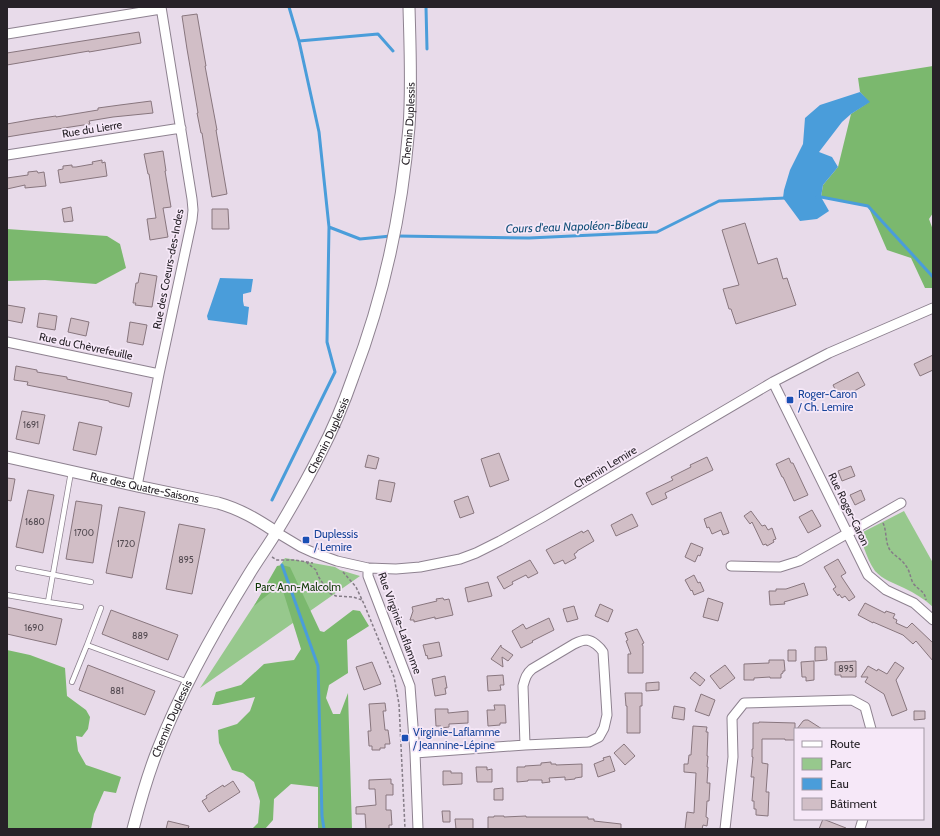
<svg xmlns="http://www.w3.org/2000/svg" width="940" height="836" font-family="Cabin,sans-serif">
  <rect width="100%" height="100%" fill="#e8dbea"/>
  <path fill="#97c88d" d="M904,511L933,563V607C924,599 915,593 904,588C894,583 883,580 875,571C870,564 867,556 864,548C861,542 858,537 863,532Z
    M285,558L335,567L340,570L360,576L200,688Z"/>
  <path fill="#7bb86e" d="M933,66V213L929,219L933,230V288H925L911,258L887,250L868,206L821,197L823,185L838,167L851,114L869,102L860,92L858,78Z
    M7,229L107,236L120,244L126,268L96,284L45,280L7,281Z
    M282,565L290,567L320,631L324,632L353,610L360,611L369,626L347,640L348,673L329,685L326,698L333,714H340L348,693L352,829H318V787L291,784L274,799L273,820L265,829H252L258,823L260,801L254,782L243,773L232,770L219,743L218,730L237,724L250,711L255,697L218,705H212L216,692L241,685L264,664L278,662L294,660L301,649L283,591L276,588L254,606L277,566Z
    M7,650L30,655L65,668L67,696L86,710L90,717L88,729L82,737L76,736L78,751L86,765L121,777L116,793L104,791L94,814L91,829H7Z"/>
  <path fill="#4a9dda" d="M860,92L870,102L851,114L842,122L819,152L832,157L838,167L823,185L821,197L829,211L817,219L800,221L783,198L784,190L790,170L803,144L805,118L820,105Z
    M220,278L253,279L251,292L243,294V301L244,306L249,307L247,325L208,320L207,316Z"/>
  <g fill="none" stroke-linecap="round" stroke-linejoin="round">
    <path stroke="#4a9dda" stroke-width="3" d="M426,7L427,49
      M299,41L378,34L393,51
      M817,197H821L868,206L933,277
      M329,227L360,239L391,236
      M397,236L529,238L657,232L719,201L786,198
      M272,500L335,372L327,342L329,227L319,132L299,41L289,7
      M282,565L318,666L322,816L324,829"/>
  </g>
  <path fill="#d1bec6" stroke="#88767e" d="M197,14L206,66H205L217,130H216L227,194L212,197L202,133H201L197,113H198L187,49L182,16Z
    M139,32L141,43L89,52V51L7,65V53Z
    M151,101L153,113L113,117L89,121L90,124L25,134L7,137V124L35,119L56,116V117L98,110V108L120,105Z
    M163,151L166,171H165L171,207L163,208L168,237L150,240L147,219L156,218L149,174H148L144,154Z
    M102,160V163L105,162L107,176L60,183L58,170L63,169V166L72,165V167H76L93,164L92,162Z
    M37,171L38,173L44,172L46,186L25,188V185L7,189V178L28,175V172Z
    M71,207L73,221L64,222L62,209Z
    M212,209H228L229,229H212Z
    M745,223L758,264L777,258L783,279L787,278L796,305L736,324L731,309H729L723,289L739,285L722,230Z
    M140,273L157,276L152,307L135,305L136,303H133L136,283H138Z
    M7,305L25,308L22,323L7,320Z
    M39,313L57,316L55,330L37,327Z
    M71,318L89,322L86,336L68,332Z
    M130,322L147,325L143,345L127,342Z
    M933,355V370L920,376L914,364Z
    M16,366L37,370V372L67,377V379L132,393L129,407L109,402V401L27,385L28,382L14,380Z
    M858,372L865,385L840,399L833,385Z
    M22,411L45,415L39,444L16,439Z
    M79,422L102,427L96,455L73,450Z
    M499,453L509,480L490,487L481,459Z
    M368,455L379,458L376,469L365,467Z
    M707,457L713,470L665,493L667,498L652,505L646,493L673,480L671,477L691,467L690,465Z
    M789,458L791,463H793L808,495L794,501L783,477H782L776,464Z
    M851,466L855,476L842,481L838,471Z
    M7,478L15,479L11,501L7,500Z
    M379,480L395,483L391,502L376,499Z
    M28,490L54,495L43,553L16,547Z
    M861,490L865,500L855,505L850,495Z
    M468,496L474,513L460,518L454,501Z
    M76,501L102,505L93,563L66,559Z
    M119,507L145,512L132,578L106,573Z
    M812,510L821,526L808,533L799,517Z
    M751,511L762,526L765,525L768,530L772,528L776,539L773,540L774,542L767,546L766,544L763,545L752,522L750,524L744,516Z
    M721,512L729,533L723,535L721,530L712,534L709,527L707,528L704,519Z
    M632,514L638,526L616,536L611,525Z
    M179,524L205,529L192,594L166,589Z
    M588,530L594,541L577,551V552L574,554L576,558L565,564L563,560L554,564L546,550L582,531L583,533Z
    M691,543L703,548L700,556L698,555L695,562L685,557Z
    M838,559L846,573L841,576L855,597L849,601L845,596L842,598L839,594L838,596L833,589L836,587L824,567Z
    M530,560L538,573L528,578L526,575L512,582L513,584L504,589L497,577Z
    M694,575L698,583L700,582L704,591L694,595L692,590L691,591L685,580Z
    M488,582L492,596L468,602L465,588Z
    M804,583L808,595L784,602L785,604L770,605L769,591H776V589H786Z
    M443,598L444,600L449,599L453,615L435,619V617L414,622V620H410L413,611L412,607L437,601L436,599Z
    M708,598L723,603L718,621L703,617Z
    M865,603L885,613L886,611L895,614L893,618L897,620L896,623L907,628L912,623L933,643V661L916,641L913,644L903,635L873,622V623L858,615Z
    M600,604L613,610L608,622L595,616Z
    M574,606L578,619L567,622L563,609Z
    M7,607L62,619L56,645L7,634Z
    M111,610L178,635L168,660L102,634Z
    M549,618L554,630L532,641L533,642L521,648L512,631L523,624L526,629Z
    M637,629L644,643L642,644L643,646V673H628V654H631L626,641L628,640L625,633Z
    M439,642L442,656L428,659L427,655L426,656L423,645Z
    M501,645V647L513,655L508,661L502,657L503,667L491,659Z
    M815,647H826L827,660L815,661Z
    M788,650H796V661H788Z
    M769,660H784L785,671H783V673L781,674V678H770V677L754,678V680H744V664L769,663Z
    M814,661V680L806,681V677H802L801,662Z
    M856,661V677H841V675H835V662Z
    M372,662L381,684L364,690L356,667Z
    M895,662L904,668L896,680L907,710L892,716L884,694L865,682L868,677H861L868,666L877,671L878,669L887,674Z
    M88,665L155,691L145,715L79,690Z
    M725,665L735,678L720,689L710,676Z
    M695,672L705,680L700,686L690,678Z
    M503,675L504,685H500L501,690L488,691L487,676Z
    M445,676L447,688H445L446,694L435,696L432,679Z
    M659,682V690L646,691V683Z
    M625,693H642V706H640V733H627V706H626Z
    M701,694L715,700L709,716L695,711Z
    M385,703L386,711H383L385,730H388L390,744H385V748H380V750H372V746H369L368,731H371L369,704Z
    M494,705H505L506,723H500V725L488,726L487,710H495Z
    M674,706L685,708L684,720L672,718Z
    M435,709H448V713L468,711V723L449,724V727L441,728V726H436Z
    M914,711H925V719L914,720Z
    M805,720H808L822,729H797L803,721Z
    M759,722L795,723V740H785V739H762V763L768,764L766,792H769L768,816L756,815V809H754V801H752L754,777H751L753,757H752V749H753V723H759Z
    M693,726L707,727L706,732H708L707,756H708L707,767H708L707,783H710L709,801H707L706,817L708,818L707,826L703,825L702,829H685L687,812L694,813L696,773L684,772V764H688L689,755H691Z
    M624,744L635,756L625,765L614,753Z
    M610,756L615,771L598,777L594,764L604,760L603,758Z
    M551,762V764H556V765L582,764V777L575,778V779L565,780V777L549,778L550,782L542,783V780H528V781L517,782V767H525V766L541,765V763Z
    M476,767H487V770L492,769V782H477Z
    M443,771H451V773H462V784L443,785Z
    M391,779V784H393V795H386V810H391L392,825H389V829H366L365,814H356V807L376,805L375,789H369V780Z
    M233,781L240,792L209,812L202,801L207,798L206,796L223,785L224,787Z
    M503,788V800H494V789Z
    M442,811H450V822H443Z
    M494,816H504V817L526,816V817H588V819H594V821L621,824V829H488V817H494Z
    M455,819H473V829H456Z
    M823,819L846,828V829H819Z
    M168,821L189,826L188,829H166Z"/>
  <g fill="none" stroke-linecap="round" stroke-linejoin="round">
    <g stroke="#8e8290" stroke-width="6">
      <path id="service" d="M71,472L48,602L81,607
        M18,568L91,582
        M7,595L48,602
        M101,608L87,645L188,682
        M72,682L87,645"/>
    </g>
    <g stroke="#8e8290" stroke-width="11">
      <path id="minor" d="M7,34L161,9
        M7,155L181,128
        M7,342L159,374
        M773,382L868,575L886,590L914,603L933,620
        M137,486L159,374L192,220L193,210L192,199L161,7
        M276,532L301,547L312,552L337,561L368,568L396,569L420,567L460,559L476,553L500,541L543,517L773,382L829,353L933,308
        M731,566L780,567L799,561L901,503
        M368,568V576L410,686L415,753L418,829
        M415,753L525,745L589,742L599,737L604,728L607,715L603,652C600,647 593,641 587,640C582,640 578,642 574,644L532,669C526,674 525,679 523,686L525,745
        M725,829L733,757L732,718L744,703L852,700L865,707L871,729
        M860,829L863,819"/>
    </g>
    <g stroke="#8e8290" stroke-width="13">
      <g id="tertiary">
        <path id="s1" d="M7,457L137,486L218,503C240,509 258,520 276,532"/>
        <path id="s2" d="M133,829C140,802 148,774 158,749C182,688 214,631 248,576C257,561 268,546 277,531C292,506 307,480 320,454C333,429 344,403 353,377C384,296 402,213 409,127C412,87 410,47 409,7"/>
      </g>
    </g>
    <path stroke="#857c87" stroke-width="1.5" stroke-dasharray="3 2" stroke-linecap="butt" d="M883,523C887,531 885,543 890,550C894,556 902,559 906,566C910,571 910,577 913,583C918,590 925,591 926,600
      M272,557L277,560H295L313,563
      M306,562L316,570L318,576L329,593L336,596L353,597L362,600
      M343,572L356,587L364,604L394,677L399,704L405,829"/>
    <use href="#service" stroke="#fff" stroke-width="4.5"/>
    <use href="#minor" stroke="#fff" stroke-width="9"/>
    <use href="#tertiary" stroke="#fff" stroke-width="11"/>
  </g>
  <g fill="#1a4fb4" stroke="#f6e8f8" stroke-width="1.5">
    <rect x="786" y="396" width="8" height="8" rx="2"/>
    <rect x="302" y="536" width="8" height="8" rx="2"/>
    <rect x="401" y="734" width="8" height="8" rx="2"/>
  </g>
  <g text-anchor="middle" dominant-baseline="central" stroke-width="3.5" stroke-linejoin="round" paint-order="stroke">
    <g font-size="9" fill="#524950">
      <text x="31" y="424">1691</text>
      <text x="35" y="521">1680</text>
      <text x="84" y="532">1700</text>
      <text x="126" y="543">1720</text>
      <text x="186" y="559">895</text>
      <text x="34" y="627">1690</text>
      <text x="140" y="635">889</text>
      <text x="846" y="668">895</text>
      <text x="117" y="690">881</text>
    </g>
    <g font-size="11" fill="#272228" stroke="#f6e8f8">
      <text stroke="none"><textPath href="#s2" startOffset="765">Chemin Duplessis</textPath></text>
      <text transform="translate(92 129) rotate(-9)">Rue du Lierre</text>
      <text transform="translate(168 269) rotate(-79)">Rue des Coeurs-des-Indes</text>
      <text transform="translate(86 346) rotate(12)">Rue du Chèvrefeuille</text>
      <text stroke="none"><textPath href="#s2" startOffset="441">Chemin Duplessis</textPath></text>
      <text transform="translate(605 467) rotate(-31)">Chemin Lemire</text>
      <text stroke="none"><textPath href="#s1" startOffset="141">Rue des Quatre-Saisons</textPath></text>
      <text transform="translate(849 509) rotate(64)">Rue Roger-Caron</text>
      <text transform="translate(400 623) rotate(70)">Rue Virginie-Laflamme</text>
      <text stroke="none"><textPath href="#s2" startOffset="117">Chemin Duplessis</textPath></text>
    </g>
    <g font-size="11" fill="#164399" stroke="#f6e8f8" text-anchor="start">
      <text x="798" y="394">Roger-Caron<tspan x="798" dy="13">/ Ch. Lemire</tspan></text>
      <text x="314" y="534">Duplessis<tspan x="314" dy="13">/ Lemire</tspan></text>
      <text x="413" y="732">Virginie-Laflamme<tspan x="413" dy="13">/ Jeannine-Lépine</tspan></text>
    </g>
    <g font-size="11" fill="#0d3703" stroke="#f6e8f8">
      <text x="298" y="587">Parc Ann-Malcolm</text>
    </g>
    <g font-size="12" font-style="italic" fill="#14517a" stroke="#f6e8f8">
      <text transform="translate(577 226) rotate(-2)">Cours d'eau Napoléon-Bibeau</text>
    </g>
  </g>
  <rect width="940" height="836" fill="none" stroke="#272228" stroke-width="16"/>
  <rect x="794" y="728" width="130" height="92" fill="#f6e8f8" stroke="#a399a5"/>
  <rect x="802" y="741" width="20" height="6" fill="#ffffff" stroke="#a399a5"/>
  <text x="830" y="748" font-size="12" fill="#272228">Route</text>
  <rect x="802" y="758" width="20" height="12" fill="#97c88d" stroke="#a399a5"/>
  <text x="830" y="768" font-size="12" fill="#272228">Parc</text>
  <rect x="802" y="778" width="20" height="12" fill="#4a9dda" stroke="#a399a5"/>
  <text x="830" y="788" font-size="12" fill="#272228">Eau</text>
  <rect x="802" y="798" width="20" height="12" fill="#d1bec6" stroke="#a399a5"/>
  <text x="830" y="808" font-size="12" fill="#272228">Bâtiment</text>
</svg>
